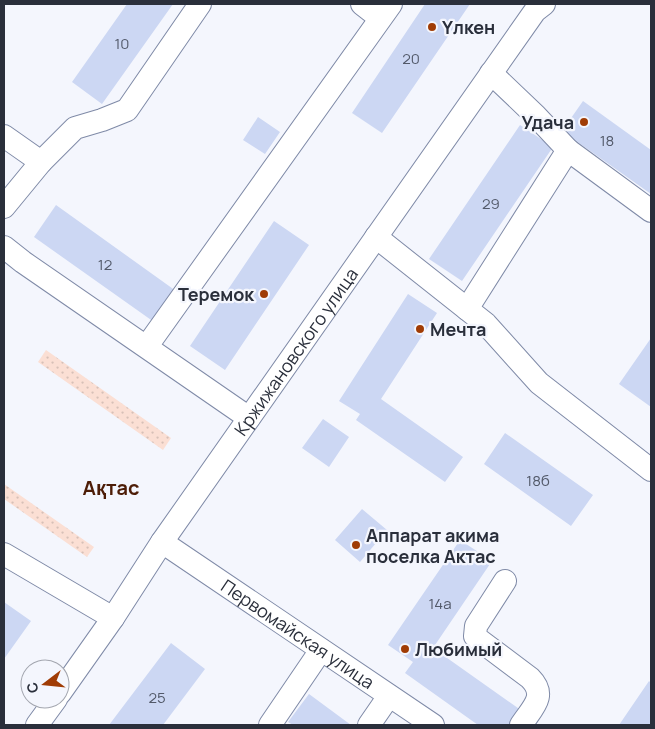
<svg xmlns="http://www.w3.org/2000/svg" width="655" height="729" font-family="Manrope,sans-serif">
  <defs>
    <pattern id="grass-dots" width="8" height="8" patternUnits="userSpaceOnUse" patternTransform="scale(1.25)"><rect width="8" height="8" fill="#fbdfd4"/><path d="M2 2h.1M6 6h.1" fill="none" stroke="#d7c0b7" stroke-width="1.8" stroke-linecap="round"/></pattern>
  </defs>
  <rect width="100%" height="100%" fill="#f4f6fd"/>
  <path fill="url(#grass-dots)" d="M46,350L171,438L163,450L38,362Z
    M4,484L94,547L87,557L4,499Z"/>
  <path fill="#ccd7f3" d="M127,4H173L102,104L72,82Z
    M425,4H470L382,133L352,113Z
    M583,101L651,150V194L562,131Z
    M258,117L280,132L265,154L243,140Z
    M520,125L553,147L462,281L429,259Z
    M56,205L176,291L154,322L34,237Z
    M274,221L309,245L225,370L190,346Z
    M408,294L437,313L381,399L463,457L445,482L356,420L360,414L339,401Z
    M651,338V407L619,384Z
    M323,419L349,437L329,467L302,448Z
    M505,433L593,495L571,526L484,464Z
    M362,509L387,530L360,562L335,540Z
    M460,540L492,561L433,648L525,713L516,725H478L405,673L413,662L388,645Z
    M4,602L31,621L4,659Z
    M171,643L205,669L163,725H109Z
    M649,681L651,683V725H619Z
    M309,694L351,725H293L288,722Z"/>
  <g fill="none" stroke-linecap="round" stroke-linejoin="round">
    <g stroke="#7f8aa7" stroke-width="24">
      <g id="minor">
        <path d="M362,4L380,18"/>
        <path d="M491,73L536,116L568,150L651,211"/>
        <path d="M4,136L41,162L75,128L102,120L127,110L200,4"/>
        <path d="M4,207L41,162"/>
        <path d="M376,237L486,324L539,383L651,470"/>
        <path d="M4,247L23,262L249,418"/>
        <path d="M467,309L568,150"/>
        <path d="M147,346L391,4"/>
        <path id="s1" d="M162,542L433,725"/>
        <path d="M4,554L113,618"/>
        <path d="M505,581L476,626L475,636L478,639L530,678C548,696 532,708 521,725"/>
        <path id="s2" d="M60,693L113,618L162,542L535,11L544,4"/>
        <path d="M37,725L56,699"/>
        <path d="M270,725L321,650"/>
        <path d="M369,725L389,696"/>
      </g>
    </g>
    <use href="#minor" stroke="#fff" stroke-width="22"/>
  </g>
  <g fill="#a03c05" stroke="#f4f6fd" stroke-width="2">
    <circle cx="432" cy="27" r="5"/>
    <circle cx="584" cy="122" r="5"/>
    <circle cx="264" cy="294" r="5"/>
    <circle cx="420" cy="329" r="5"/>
    <circle cx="356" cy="545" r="5"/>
    <circle cx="405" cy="649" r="5"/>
  </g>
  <g text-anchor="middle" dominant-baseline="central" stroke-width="4.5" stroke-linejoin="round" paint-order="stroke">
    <g font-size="15" fill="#525969">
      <text x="122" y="43">10</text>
      <text x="411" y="58">20</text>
      <text x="607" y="140">18</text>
      <text x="491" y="203">29</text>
      <text x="105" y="264">12</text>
      <text x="538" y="480">18б</text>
      <text x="440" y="603">14а</text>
      <text x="157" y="697">25</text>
    </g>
    <g font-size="18" font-weight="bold" fill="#2a2f3b" stroke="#f4f6fd" text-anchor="start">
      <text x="442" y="27">Yлкен</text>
      <text x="574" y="122" text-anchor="end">Удача</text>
      <text x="254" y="294" text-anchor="end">Теремок</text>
      <text x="430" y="329">Мечта</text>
      <text x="366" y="535">Аппарат акима<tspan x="366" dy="21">поселка Актас</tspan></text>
      <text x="415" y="649">Любимый</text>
    </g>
    <g font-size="18" fill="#2a2f3b" stroke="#f4f6fd">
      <text stroke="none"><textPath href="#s2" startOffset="415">Кржижановского улица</textPath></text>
      <text stroke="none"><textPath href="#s1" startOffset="164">Первомайская улица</textPath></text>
    </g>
    <g font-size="20" font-weight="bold" fill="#4d1d07" stroke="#f4f6fd">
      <text x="111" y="487">Ақтас</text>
    </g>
  </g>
  <rect width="655" height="729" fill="none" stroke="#2a2f3b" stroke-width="10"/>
  <g transform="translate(45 684) rotate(254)"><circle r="24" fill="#f4f6fd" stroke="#a3a6af"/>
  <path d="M0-4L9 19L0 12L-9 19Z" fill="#a03c05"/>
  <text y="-8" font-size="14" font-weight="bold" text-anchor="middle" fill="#2a2f3b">С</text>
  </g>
</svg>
